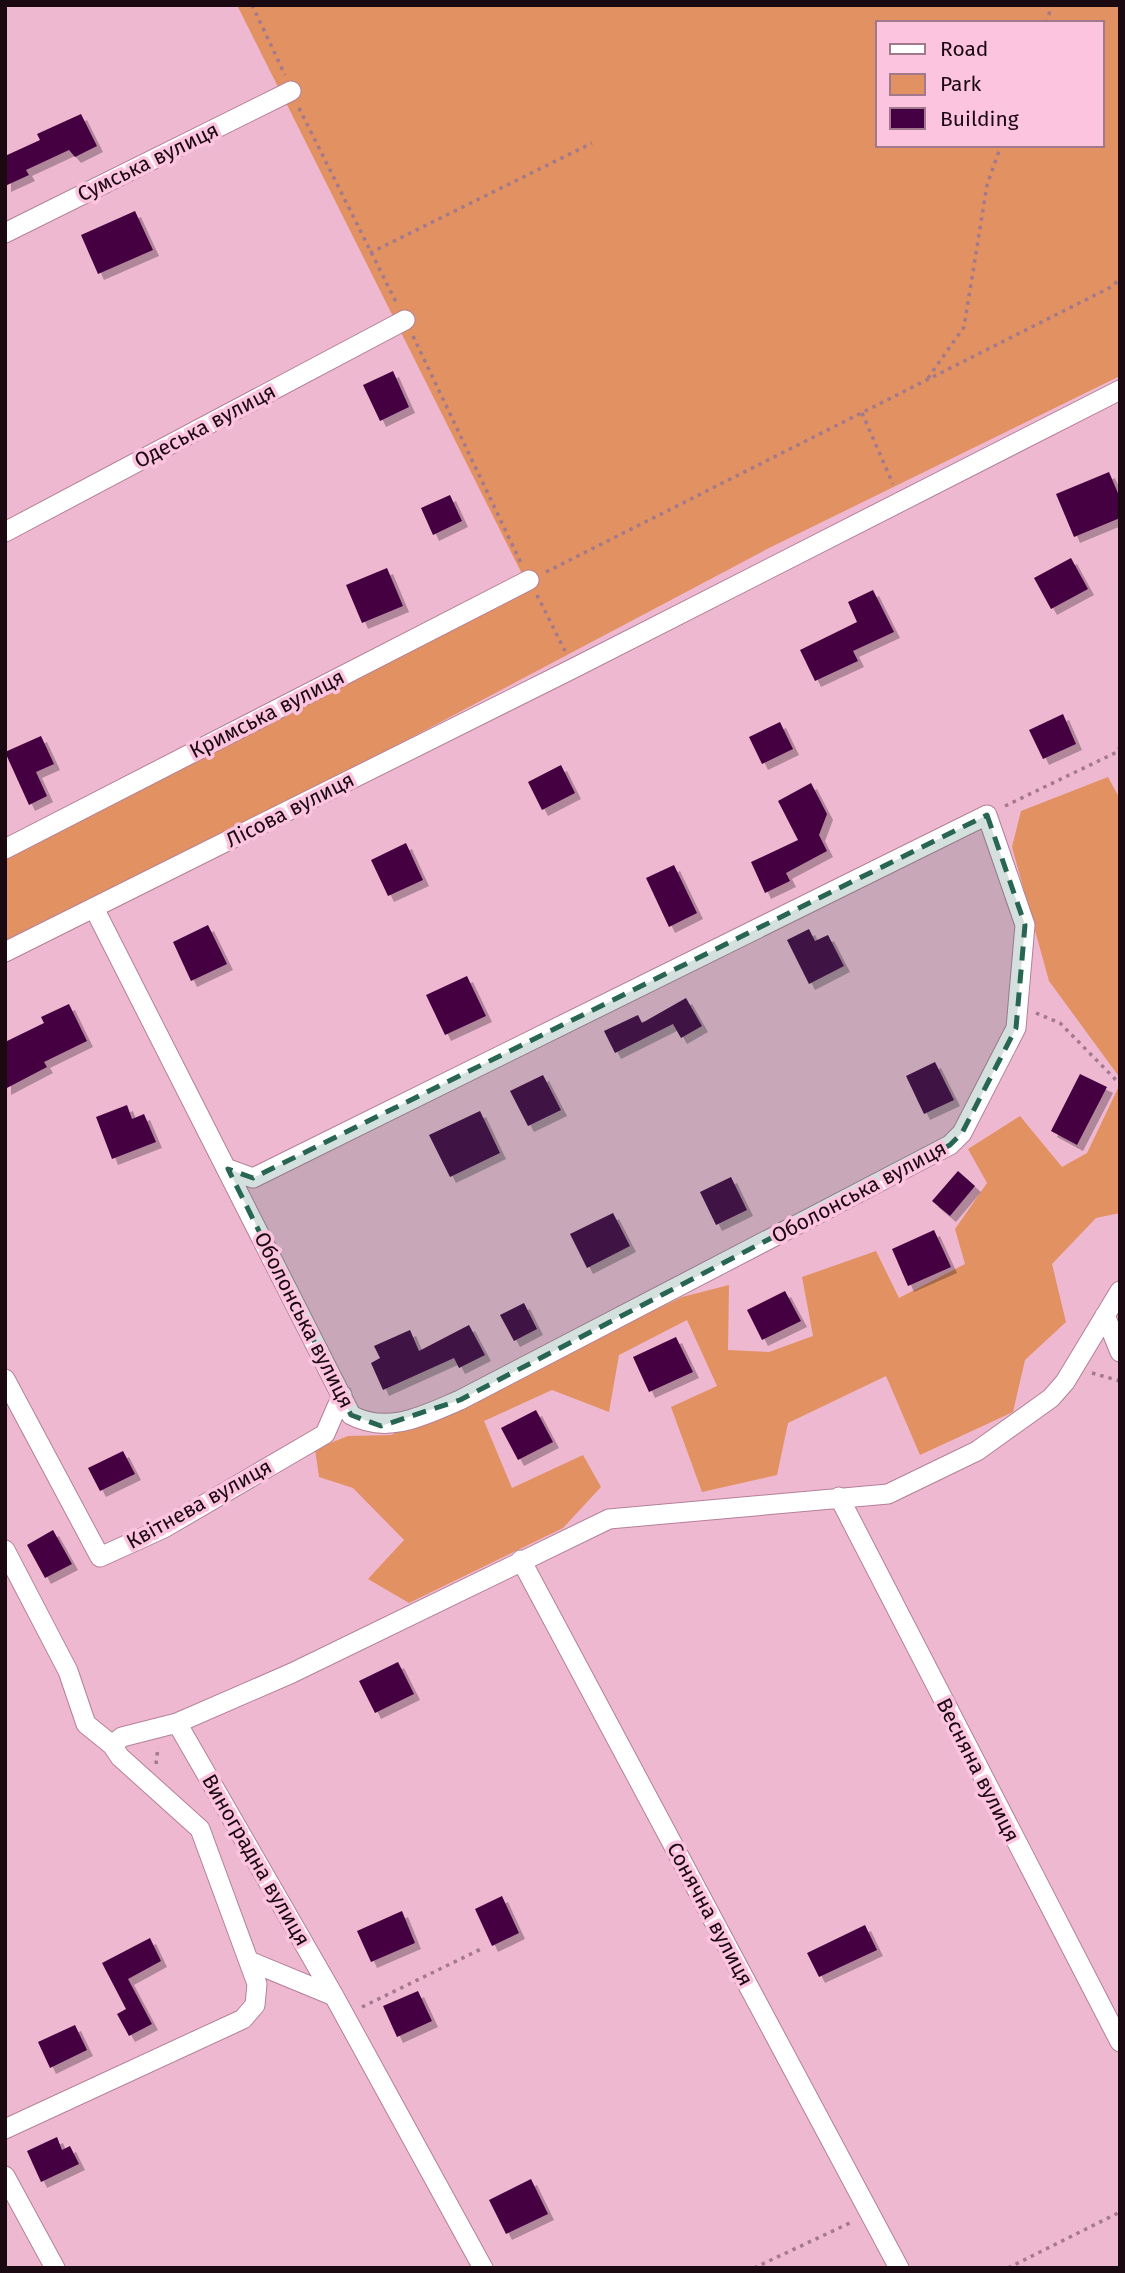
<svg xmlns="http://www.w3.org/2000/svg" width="1125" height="2273" font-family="'Fira Sans',sans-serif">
  <defs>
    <filter id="shadow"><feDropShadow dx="6" dy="6" stdDeviation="0" flood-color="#0004"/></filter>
  </defs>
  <rect width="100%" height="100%" fill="#efb8d1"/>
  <path fill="#e29162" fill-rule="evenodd" d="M237,5H1120V376L769,548L5,953V838L522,574ZM878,23H1102V145H878Z
    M1108,777L1120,799V1078L1049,981L1012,847L1021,811Z
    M1120,1084V1213L1096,1218L1052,1264L1066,1322L1025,1360L1013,1412L920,1455L886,1376L788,1423L777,1475L702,1492L671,1407L717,1386L687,1320L619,1355L609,1412L552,1390L484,1421L512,1488L583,1455L601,1487L563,1528L409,1603L368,1579L404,1540L353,1488L319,1477L315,1449L348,1436L391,1435L682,1297L729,1285L728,1350L769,1352L813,1336L802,1277L876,1251L899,1298L965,1264L955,1229L987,1183L968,1149L1020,1116L1062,1167L1087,1153Z"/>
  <path fill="#450043" filter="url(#shadow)" d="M81,114L97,146L75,157L69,150L26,170L29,175L5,186V156L40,140L37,134Z
    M135,211L153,250L98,274L81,235Z
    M393,371L409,407L380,421L363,385Z
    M1109,472L1120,498V518L1074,537L1056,494Z
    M450,495L462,521L433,535L421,508Z
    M1071,558L1088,589L1051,609L1034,578Z
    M387,568L403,606L362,623L346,585Z
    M873,590L894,632L853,651L858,661L815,681L800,650L857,622L848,602Z
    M1063,714L1076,744L1043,759L1029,730Z
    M780,722L793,749L762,764L749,737Z
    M41,736L54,764L36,772L47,796L29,805L5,752Z
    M561,765L575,793L542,810L528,782Z
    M811,783L827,814L819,835L827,851L786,873L790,881L765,893L751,862L798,840L778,801Z
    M406,843L423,880L388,896L371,860Z
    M674,865L697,913L669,927L646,878Z
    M208,925L227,964L191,981L173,942Z
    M809,929L815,941L828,935L844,966L809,984L787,940Z
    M467,976L486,1016L445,1035L426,995Z
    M686,998L702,1026L681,1038L673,1024L615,1053L604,1031L638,1015L642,1023Z
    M69,1004L87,1041L44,1062L47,1067L5,1089V1042L44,1023L41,1017Z
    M935,1062L954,1100L924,1114L906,1076Z
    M1080,1074L1107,1087L1077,1145L1051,1131Z
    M543,1075L561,1110L528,1126L510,1091Z
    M127,1105L132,1119L144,1114L156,1142L112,1159L96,1117Z
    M480,1111L500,1153L450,1177L429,1135Z
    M958,1171L975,1186L950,1216L932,1201Z
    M731,1177L747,1210L716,1225L700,1192Z
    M613,1213L630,1246L587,1268L570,1234Z
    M934,1230L951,1267L908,1286L892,1249Z
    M785,1291L801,1321L762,1340L747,1310Z
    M524,1303L537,1329L514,1341L500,1315Z
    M469,1325L485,1355L459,1368L454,1358L383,1390L371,1363L380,1358L374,1346L410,1330L419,1351Z
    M676,1337L693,1372L649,1392L633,1357Z
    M536,1410L553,1442L518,1460L501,1428Z
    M123,1451L135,1474L100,1491L88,1468Z
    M53,1530L72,1564L45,1578L27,1545Z
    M398,1662L414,1694L375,1713L359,1681Z
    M502,1896L519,1933L492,1946L475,1909Z
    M402,1911L415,1943L371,1962L357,1931Z
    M865,1925L877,1950L819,1977L807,1953Z
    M150,1938L161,1961L128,1979L152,2024L129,2036L117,2014L126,2009L102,1963Z
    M418,1991L432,2021L397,2037L383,2006Z
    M75,2025L87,2050L50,2068L38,2042Z
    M57,2137L62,2150L70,2146L79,2164L41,2182L27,2151Z
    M531,2179L548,2214L506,2234L489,2200Z"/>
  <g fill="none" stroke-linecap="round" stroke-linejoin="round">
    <g stroke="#b48098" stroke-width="21">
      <path id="street" d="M5,233L291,91
        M5,532L405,320
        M5,849L529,580
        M94,908L351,1415C388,1435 425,1415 460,1400L950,1145L962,1133L1016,1028L1025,925L987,815L253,1178L228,1169
        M5,952L574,668L1120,390
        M1105,1315L1120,1352
        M5,1379L100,1557L164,1528L325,1434L342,1395
        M839,1497L1120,2042
        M5,1550L68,1671L86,1724L112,1745
        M521,1560L899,2268
        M177,1723L334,1996
        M249,1961L334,1996L483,2268
        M5,2129L243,2019L255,2005L257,1984L200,1829L120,1757L112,1745L122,1737L177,1723L292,1673L609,1519L888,1494L977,1451L1051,1398L1065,1382L1120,1291
        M5,2176L55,2268"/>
    </g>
    <path stroke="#a3798c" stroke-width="3.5" stroke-dasharray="3.5 5" stroke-linecap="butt" d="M252,5L285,75
      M1046,23L1052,5
      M299,108L397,304
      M370,253L592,143
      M413,336L521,563
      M928,378L964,327L987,185L1001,145
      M862,413L893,484
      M546,572L1113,286L1120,278
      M537,595L565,651
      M1005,806L1117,752L1120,747
      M1036,1013L1060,1023L1120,1084
      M1092,1373L1120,1381
      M156,1764L158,1747
      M362,2007L481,1949
      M754,2268L854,2221
      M1008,2268L1120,2212"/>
    <use href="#street" stroke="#fff" stroke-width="19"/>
  </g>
  <path fill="#286653" fill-opacity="0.2" stroke="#286653" stroke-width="5" stroke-dasharray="14 9" stroke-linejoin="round" d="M987,815L1025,925L1016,1028L962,1133L950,1145L460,1400L381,1426L351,1415L228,1169L253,1178Z"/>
  <g text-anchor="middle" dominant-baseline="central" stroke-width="7" stroke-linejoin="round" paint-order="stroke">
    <g font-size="21" fill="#1b0912" stroke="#fcc4de">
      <text transform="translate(148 162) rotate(-26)">Сумська вулиця</text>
      <text transform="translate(205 426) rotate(-28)">Одеська вулиця</text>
      <text transform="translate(267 714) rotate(-27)">Кримська вулиця</text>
      <text transform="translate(290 810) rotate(-27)">Лісова вулиця</text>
      <text transform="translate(859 1192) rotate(-28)">Оболонська вулиця</text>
      <text transform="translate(304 1320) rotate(63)">Оболонська вулиця</text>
      <text transform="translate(199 1504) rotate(-29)">Квітнева вулиця</text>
      <text transform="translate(978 1770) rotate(63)">Весняна вулиця</text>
      <text transform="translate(256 1860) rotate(60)">Виноградна вулиця</text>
      <text transform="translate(710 1914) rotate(62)">Сонячна вулиця</text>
    </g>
  </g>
  <rect width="1125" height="2273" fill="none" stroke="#1b0912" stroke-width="14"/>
  <rect x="876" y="21" width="228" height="126" fill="#fcc4de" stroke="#a2798c" stroke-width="2"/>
  <rect x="890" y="44" width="35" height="10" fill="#ffffff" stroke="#a2798c" stroke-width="2"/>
  <text x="940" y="56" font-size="21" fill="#1b0912">Road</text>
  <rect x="890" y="74" width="35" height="21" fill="#e29162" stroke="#a2798c" stroke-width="2"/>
  <text x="940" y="91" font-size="21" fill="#1b0912">Park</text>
  <rect x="890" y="108" width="35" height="21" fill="#450043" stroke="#a2798c" stroke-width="2"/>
  <text x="940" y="126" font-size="21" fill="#1b0912">Building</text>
</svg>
